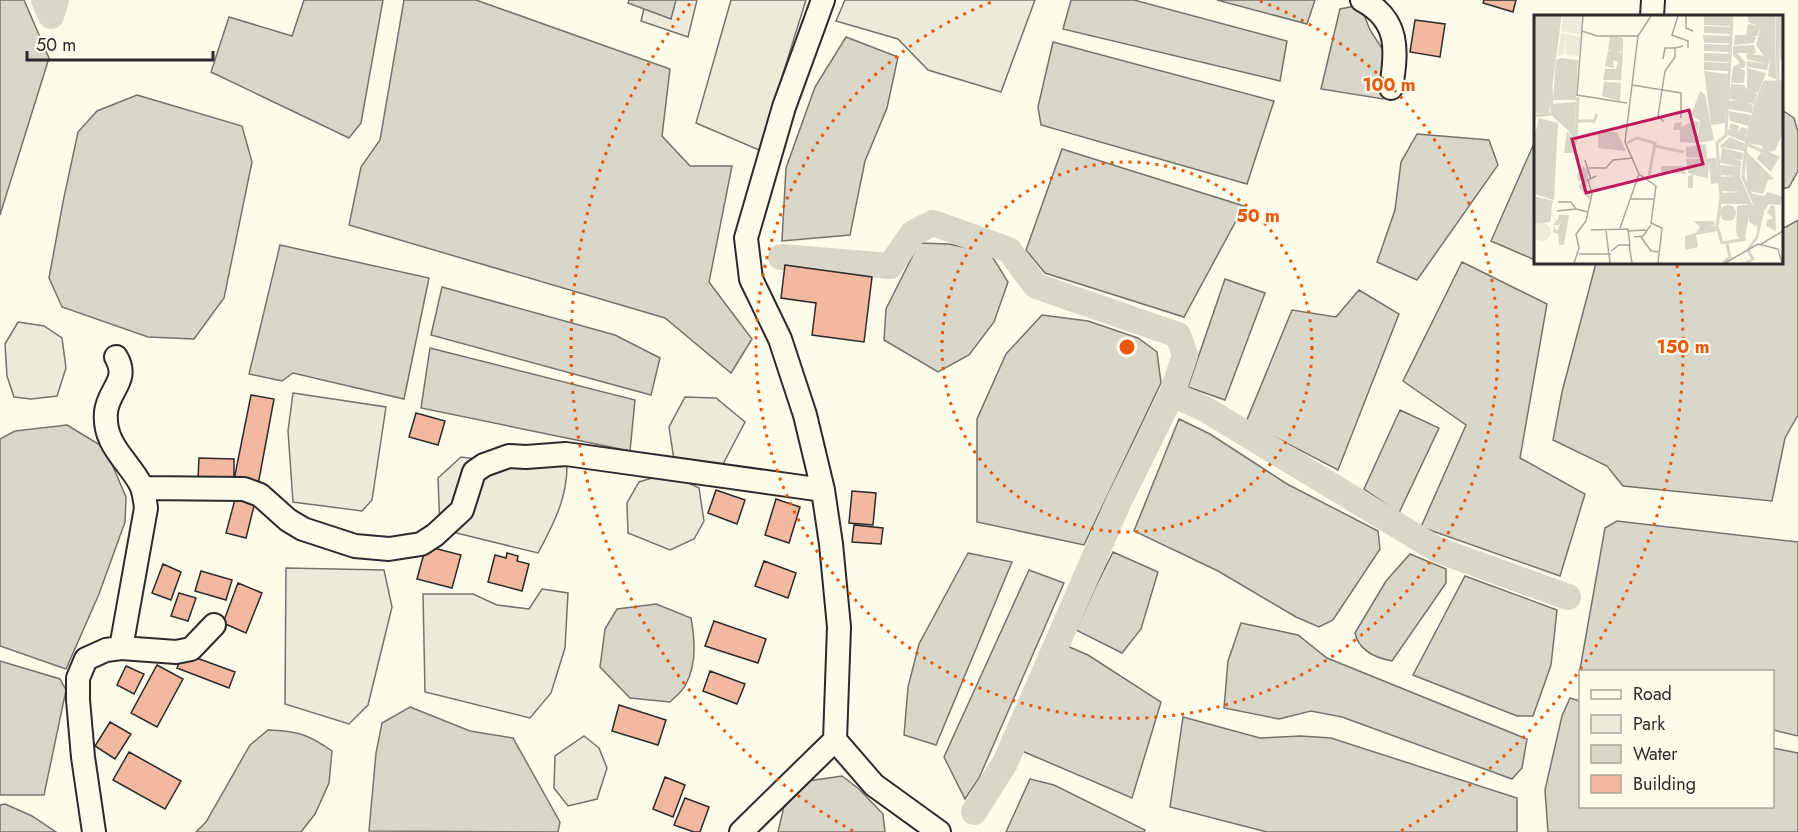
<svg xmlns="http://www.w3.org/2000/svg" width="1798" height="832" font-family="Jost,sans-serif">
  <rect width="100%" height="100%" fill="#fdfbea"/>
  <path fill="#ecebdb" stroke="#74746e" stroke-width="1.5" d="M646,0H697L688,37L641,21Z
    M731,0H806L759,150L696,123Z
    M845,0H1035L1001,92L928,70L898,39L836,21Z
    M18,322L44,326L62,338L66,368L57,396L31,399L14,397L7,376L5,344Z
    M293,393L386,407L372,500L362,511L293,502L288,431Z
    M685,397L716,398L745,422L722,466L674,460L669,427Z
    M512,444L566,454C571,490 555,522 538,553L440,529L438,478L461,457L493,461Z
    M668,473L699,488L704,521L694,539L670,550L628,533L627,503L639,482Z
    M286,568L384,570L392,607L368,705L349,724L285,704Z
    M542,589L568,593L565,648L551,693L530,718L425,692L423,594H473L497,605L529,609Z
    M584,736L599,748L607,768L597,799L568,806L554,788L555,756Z"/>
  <path fill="#d8d7c9" stroke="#74746e" stroke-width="1.5" d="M0,0H24L49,58L0,215Z
    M304,0H383L361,123L349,138L211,72L229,17L292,36Z
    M404,0H476L670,69L662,136L690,166H732L709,282L752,339L731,373L665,318L349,225L361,167L380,140Z
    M629,0H676L671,19L628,3Z
    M1071,0H1134L1287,41L1280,81L1063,29Z
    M1217,0H1315L1307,24Z
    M1360,5L1370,30L1390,61L1383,99L1321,89L1340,9Z
    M846,37L898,57L887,108L865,161L850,235L782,241L786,168L815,87Z
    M1053,42L1274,101L1247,184L1041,125L1038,107Z
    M137,95L242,126L252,162L224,298L194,339L148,337L62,307L49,278L63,202L78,132L97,111Z
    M1782,110L1794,118L1798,132V171L1789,187L1782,189Z
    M1417,134L1489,140L1498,165L1417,280L1377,262L1395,210L1401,162Z
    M1535,141L1536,260H1535L1491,241Z
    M1062,149L1244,206L1184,317L1045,273L1026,250Z
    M1798,220V415L1785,438L1772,501L1623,486L1607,466L1553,440L1562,392L1596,263L1782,262V228L1786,227Z
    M919,243L949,244L990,253L1008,282L994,322L969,355L938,372L884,340L886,309Z
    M280,245L429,278L404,399L293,373L282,381L249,374Z
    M1462,262L1547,304L1520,458L1585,494L1560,576L1421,527L1466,425L1403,381Z
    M1225,279L1265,293L1225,400L1188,387Z
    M442,287L615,335L660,358L651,395L431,335Z
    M1359,290L1399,314L1338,470L1246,422L1292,310L1336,317Z
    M1042,315L1088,321L1138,338L1157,352L1161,383L1084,545L977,522V419L1006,354Z
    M430,348L635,400L630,451L421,408Z
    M1400,410L1439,428L1399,513L1364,489Z
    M1179,419L1210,434L1287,484L1378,531L1380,549L1333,620L1319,627L1296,617L1218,571L1134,531Z
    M67,425L105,448L126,497L125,522L99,594L66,669L0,646V439L15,431Z
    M1617,521L1798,542V736L1773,730L1772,672H1580V676L1579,675L1605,528Z
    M1113,552L1158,572L1141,629L1122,653L1076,630L1095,588Z
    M968,553L1012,562L936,745L904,735L908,687L919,644Z
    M1410,554L1446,569V583L1392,661C1376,658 1359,651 1355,633L1386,581Z
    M1029,570L1064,583L979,778L965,799L944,757Z
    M1465,576L1557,610L1551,665L1533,716H1517L1413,675Z
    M656,604L691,618C695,639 697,664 686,684C683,691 675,697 670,702L630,698L600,667L605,629L617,609Z
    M1241,623L1298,635L1327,658L1527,739L1522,768L1512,779L1342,717L1311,711L1279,719L1224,708L1228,661Z
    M1067,646L1088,655L1161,702L1132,798L1022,751Z
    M0,661L60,679L66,690L44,795H0Z
    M1570,698L1580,701V806H1772L1773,748L1798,753V832H1548L1545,790L1562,716Z
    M410,707L470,731L513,738L560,822L558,832L369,831L376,753L382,723Z
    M1183,717L1260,738L1301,736L1331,738L1517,798V832H1267L1170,807Z
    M268,730C297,731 308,734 332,751L329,783L315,814L301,832H196L206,822L250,745Z
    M842,776L859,789L883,814L885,832H778L784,806L801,782Z
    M1030,779L1054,785L1145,830L1144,832H1006Z
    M5,804L32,816L56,832H0V805Z"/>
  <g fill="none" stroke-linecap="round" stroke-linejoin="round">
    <path stroke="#d8d7c9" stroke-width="26" d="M44,0L51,16L56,0
      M781,257L890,266L913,233L933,223L1009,250L1036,286L1178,335L1185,355L1172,394L1119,501L1005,763L974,812
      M1172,394L1205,409L1438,550L1568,597"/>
  </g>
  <path fill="#f2b8a0" stroke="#2b2b2b" stroke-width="1.5" d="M1484,0H1516L1513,12L1483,3Z
    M1415,20L1445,24L1440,57L1410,52Z
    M785,265L872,277L864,342L812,335L816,303L781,298Z
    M251,395L274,399L258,485L234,480Z
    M416,413L445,421L438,445L409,437Z
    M199,458L234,459V479L198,478Z
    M716,490L745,500L737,524L708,513Z
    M852,491L876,493L873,525L849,523Z
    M237,492L256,498L246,538L226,533Z
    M776,499L800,507L789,543L765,535Z
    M854,525L883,528L881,544L852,542Z
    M426,546L461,555L452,588L417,579Z
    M507,553L518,556L517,561L529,564L522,591L488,582L495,555L506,558Z
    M764,561L796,573L788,598L755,586Z
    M163,564L181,572L171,600L152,593Z
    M201,571L232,580L226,600L195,591Z
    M238,583L262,593L246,633L223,623Z
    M179,593L196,598L188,621L171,616Z
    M714,621L766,639L758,663L705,646Z
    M183,653L235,672L229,688L177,668Z
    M157,665L183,679L157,727L131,713Z
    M126,666L144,674L134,694L117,685Z
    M710,671L745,684L737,704L703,691Z
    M619,705L666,720L658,745L612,731Z
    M110,722L131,734L115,759L95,746Z
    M129,752L181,781L165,809L113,780Z
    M665,777L685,785L673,817L653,809Z
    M685,798L709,807L700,832H694L674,825Z"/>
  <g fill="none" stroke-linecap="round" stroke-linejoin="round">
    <g stroke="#2b2b2b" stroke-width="26">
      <path id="minor" d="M823,0L784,107L746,238L751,279L780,339L805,415L823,490L831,544L839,627L835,740L874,785L939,832
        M1362,0C1400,20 1397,51 1391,88
        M1652,16L1653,0
        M116,357C130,380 108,390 106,412C103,445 128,460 141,485C144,492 145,500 146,508L121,648
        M143,488L244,489L260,495L288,520L303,529L355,546L389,549L421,544L435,535L462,510L474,472L484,465L509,456L526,457L566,454L823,490
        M94,832L83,757L78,700V678L86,659L106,650L121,648L176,652L191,649L214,625
        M741,832L835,740"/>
    </g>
    <use href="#minor" stroke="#fdfbea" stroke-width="22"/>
  </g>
  <g fill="none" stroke="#e8590c" stroke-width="3" stroke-dasharray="3 6">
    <circle cx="1127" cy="347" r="185"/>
    <path d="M1260 1A371 371 0 1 1 994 1"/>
    <path d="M853 831A556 556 0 0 1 692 1M1677 265A556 556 0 0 1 1401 831"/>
  </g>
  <g transform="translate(1534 15)">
    <rect width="249" height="249" fill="#fdfbea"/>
    <path d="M29,1H49L48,20L27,16ZM27,18L47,22L44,41L32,40V24L30,39L24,41ZM-1 217a9 9 0 1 1 18 0a9 9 0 1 1-18 0Z" fill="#ecebdb"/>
    <path d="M0,1H25L15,99L0,98ZM170,1H197L196,11L170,10ZM214,1H241L242,64L234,61L236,42L233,55L213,52V46L232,49L213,44L212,39L217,38H203L212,48L210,53H205L211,56L210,68H197L199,52L206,48L199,40V31L220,30L222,38L218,39L230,41L222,30L227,11L223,21H218L222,22L220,28L200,30L201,20H212L214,9L224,11L214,7ZM244,1H249V45L246,44ZM170,11L197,12V19L170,18ZM169,20L196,21V28H170ZM76,21L89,23V37L81,36L89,38L87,65H69L71,54H82L84,47L79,45L80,53L71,51L74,36H78L74,35ZM170,29L196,30L195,37L170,36ZM170,38L196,39L195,47L170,46ZM27,43L44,45L42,85H19L22,45ZM170,47L195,48L194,56L170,55ZM213,53L232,58L224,78L219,77L223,79L220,89L196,84L195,80L197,69L210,70L213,75ZM170,56L194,59L191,108L177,110ZM70,67L87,68L86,86L68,81ZM233,67L249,68V117L241,136L233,137L228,135L229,131L213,128L222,90ZM166,76L171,80L180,125L170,127H163L166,106L157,100ZM207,85L219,90L218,98L195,94V86ZM42,87L41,113V121L19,102V89ZM195,96L217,100L215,111L196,106ZM5,103L24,108L20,185L0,179V123ZM160,106L165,107L162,128L146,127V115H139L141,108L148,107L147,112ZM197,108L205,111L204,118L207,112L214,114L213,120L209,119L213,121L211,127L194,120V114L199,115L195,113ZM33,116L42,127V138H30ZM64,116L83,117L92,136L64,133ZM196,122L211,129L210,136L185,132ZM172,129L173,143L152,142V132ZM188,133L209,138L208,145L198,144L207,146L206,162L218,189L228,197L225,213L215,207V200L211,223L206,225L202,217L203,191L216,189H188V178L207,177L188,176L187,162L201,161L187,160L186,150L206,152L186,148ZM212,136L240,164L234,165L229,179L216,176L213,170ZM227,137L244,144L237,157L223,144ZM182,143L185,168L177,169L175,147L174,163L159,160V173H154V161L159,159L154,158L152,144ZM49,151L55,156L52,176L57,178L55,185L44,171L50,166H44L43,160ZM127,151H150L152,159L127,157ZM233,177L249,182L246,190L235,189L230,196L224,193L216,178L230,181ZM0,181L19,186L17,197L23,206L25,200H35L30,230H25L24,219L19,217L20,212L23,216L28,205L25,210H19L22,206L18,198L16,207L0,209ZM186 198a8 8 0 1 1 16 0a8 8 0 1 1-16 0ZM237,190L241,192L242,216L232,211L233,205L240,203L233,198ZM160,206H180L181,210L174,211H181L183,216L162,220L164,232L151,235V221L162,218L166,212Z" fill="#d8d7c9"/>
    <path fill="none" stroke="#d8d7c9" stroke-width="3" d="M198,1L192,120L183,128L187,182L183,211L188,228L212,224M243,1L244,66M0,101L18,99L17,70L26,1M26,102L42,124L44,82M42,106H60L63,99M93,128L103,123L121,128L115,161M212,129L245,143M121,131L150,137M189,248L196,242L193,229M212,248L219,244L214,235L223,222L229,195L222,192L209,162L212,129L222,88L231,67H249"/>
    <path fill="none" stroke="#a9a89e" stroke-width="1.5" d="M49,1L43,80L93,88M117,1L104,21L91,127L105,159L122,171L117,208L128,213L124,248M144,1L138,20L154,26V33M152,1V13L159,16M48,16L63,21H104M129,44L131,33H141M98,70L147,78V103M130,107L124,101L131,56L141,42V33L149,31M51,145L57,164M55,153H72L79,145L99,143M96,184H120M24,187H37L42,194L54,197M23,196L42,194M86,213L105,159M57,215L94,214L96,231M72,216L76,248M93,216L112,215M100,222L109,221L117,210M107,222L117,236L125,237M227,229L249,216M77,236L85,230H95L98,248M45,239H77M40,248L45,233L42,219L52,206L58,179L54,165L62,161M191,248L224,229L244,234L248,248"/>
    <path fill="#c2185b" fill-opacity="0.15" stroke="#c2185b" stroke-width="3" d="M155,95L169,149L52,178L38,124Z"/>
    <rect width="249" height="249" fill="none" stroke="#2b2b2b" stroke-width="3"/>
  </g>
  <circle cx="1127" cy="347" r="9" fill="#e8590c" stroke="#fdfbea" stroke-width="3"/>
  <g font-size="18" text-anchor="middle" font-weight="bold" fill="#e8590c" stroke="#fdfbea" stroke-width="4.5" stroke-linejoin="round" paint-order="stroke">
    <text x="1389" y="91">100 m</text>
    <text x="1258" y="222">50 m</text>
    <text x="1683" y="353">150 m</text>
  </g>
  <rect x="1579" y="670" width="195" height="138" fill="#fdfbea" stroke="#a9a89e" stroke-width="1.5"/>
  <rect x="1591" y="690" width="30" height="9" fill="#fdfbea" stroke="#a9a89e" stroke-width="1.5"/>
  <text x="1633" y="700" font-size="18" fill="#2b2b2b">Road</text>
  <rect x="1591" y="715" width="30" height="18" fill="#ecebdb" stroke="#a9a89e" stroke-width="1.5"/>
  <text x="1633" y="730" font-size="18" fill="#2b2b2b">Park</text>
  <rect x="1591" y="745" width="30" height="18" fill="#d8d7c9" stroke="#a9a89e" stroke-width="1.5"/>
  <text x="1633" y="760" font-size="18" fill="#2b2b2b">Water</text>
  <rect x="1591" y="775" width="30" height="18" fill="#f2b8a0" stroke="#a9a89e" stroke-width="1.5"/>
  <text x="1633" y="790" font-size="18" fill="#2b2b2b">Building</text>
  <path d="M27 51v9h186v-9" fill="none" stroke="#2b2b2b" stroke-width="3"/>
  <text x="36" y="51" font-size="18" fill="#2b2b2b" stroke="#fdfbea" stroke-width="4.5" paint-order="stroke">50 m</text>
</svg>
